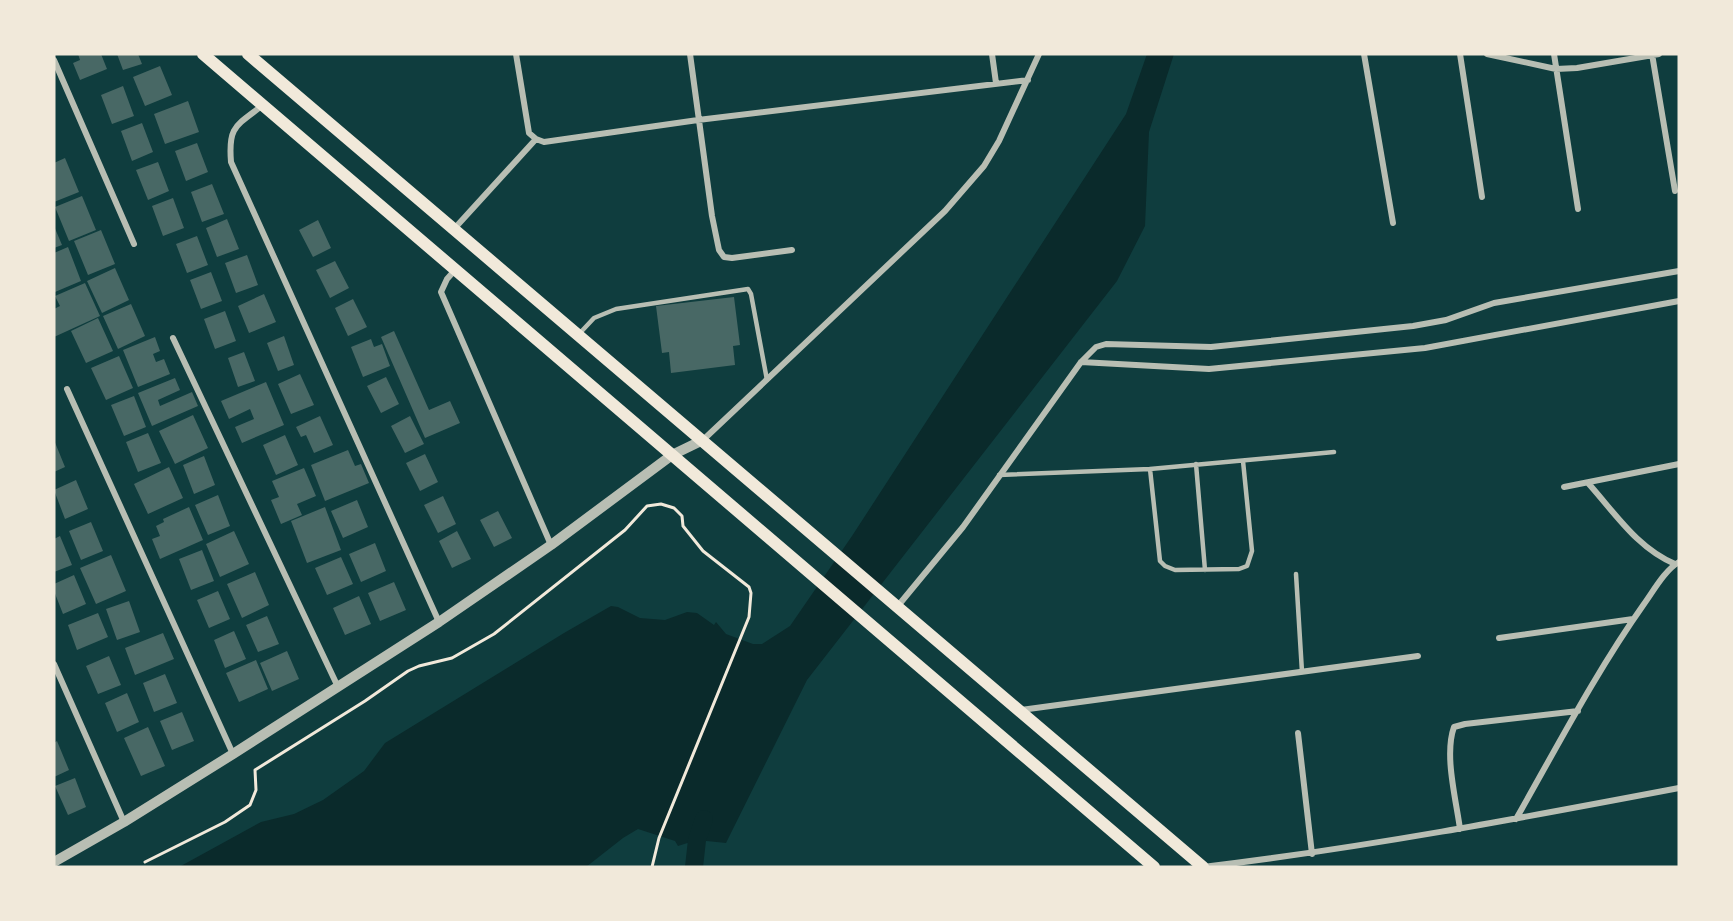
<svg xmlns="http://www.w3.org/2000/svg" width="1733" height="921" font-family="'Alegreya Sans',sans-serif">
  <rect width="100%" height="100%" fill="#0f3d3e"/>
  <path fill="#0a2a2b" d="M1147,54H1174L1149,132L1145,226L1117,281L807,680L726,843L697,840L678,846L675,841L638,829L623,838L586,867H179L261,822L294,814L323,800L364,771L385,743L564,633L611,606L618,607L640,618L665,620L687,612L697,613L714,625L716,622L726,634L753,644H762L790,626L852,536L1126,114Z"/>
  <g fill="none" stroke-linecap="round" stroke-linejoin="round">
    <path stroke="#0a2a2b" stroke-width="18" d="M694,867L697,840L704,819"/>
  </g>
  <path fill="#486865" d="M78,54H101L107,69L80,80L73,63L80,60Z
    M117,54H138L142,64L123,70Z
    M160,66L172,95L145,106L133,77Z
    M123,86L134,116L112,124L101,95Z
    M188,101L199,132L165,144L154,114Z
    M142,123L153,152L132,161L121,131Z
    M197,143L208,172L186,181L175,151Z
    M65,158L79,192L54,202V163Z
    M158,162L169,191L148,200L136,170Z
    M212,184L224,214L202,222L191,192Z
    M82,196L96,230L69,241L55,207Z
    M173,198L184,228L163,236L152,206Z
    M227,219L239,249L217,257L206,228Z
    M318,220L331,248L313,257L299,230Z
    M54,226L62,245L54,248Z
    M101,230L115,264L88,275L74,241Z
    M197,236L208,265L187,273L176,244Z
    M68,247L81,281L55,292L54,253Z
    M247,255L258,285L236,293L225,263Z
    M335,261L349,288L330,298L316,270Z
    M115,268L129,300L102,313L87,281Z
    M211,272L222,301L201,309L190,280Z
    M85,283L100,316L54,337V309L60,306L55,296Z
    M264,294L276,322L249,333L238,306Z
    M734,297L740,345L733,346L735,365L671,373L669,352L662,353L656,306Z
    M353,299L367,327L348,336L335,308Z
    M131,304L145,336L118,349L103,316Z
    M225,311L236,341L215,349L204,319Z
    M98,318L113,351L86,363L71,331Z
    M394,331L429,410L450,401L460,423L425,438L381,337Z
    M284,336L294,365L278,371L267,343Z
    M155,337L160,351L153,354L156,362L164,359L170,374L138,387L123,350Z
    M371,339L374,347L382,344L390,366L363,377L351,347Z
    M244,352L255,381L238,387L228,358Z
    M119,356L133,388L106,400L91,368Z
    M300,374L314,405L291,414L278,384Z
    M386,377L399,404L381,413L367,386Z
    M175,378L180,390L158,400L160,406L192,392L198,406L152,426L138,393Z
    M266,382L284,425L242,443L235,427L254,419L250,409L229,419L221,401Z
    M134,396L146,427L124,436L111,405Z
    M193,415L208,448L175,464L159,431Z
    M320,416L333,445L314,453L306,435L301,437L296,427Z
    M410,416L424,444L405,453L391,426Z
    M148,433L161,463L138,472L126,442Z
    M285,435L298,465L276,475L263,445Z
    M54,440L65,467L54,472Z
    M348,450L355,466L361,464L369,483L325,501L311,465Z
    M425,454L438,482L420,491L406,463Z
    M204,456L215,485L194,494L183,465Z
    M169,467L183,498L148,514L134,484Z
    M304,468L316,496L297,504L302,515L281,524L271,500L279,497L272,481Z
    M76,480L88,509L65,519L54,490Z
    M218,495L230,526L208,535L195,505Z
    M443,496L456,524L438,533L424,505Z
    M357,500L368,527L343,538L331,511Z
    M189,507L203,540L160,559L152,539L160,536L156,526L164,522L163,519Z
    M325,507L341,550L307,563L291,521Z
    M498,511L512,538L494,547L480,520Z
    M91,522L103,551L81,560L69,531Z
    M234,531L249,564L220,577L206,544Z
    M457,531L471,559L452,568L439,541Z
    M60,536L72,565L54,572V539Z
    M375,543L386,571L361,582L349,554Z
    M202,550L214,581L191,590L179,559Z
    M111,555L126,591L96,604L80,568Z
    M341,557L353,584L327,595L315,568Z
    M255,572L269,605L242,618L227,584Z
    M74,575L86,604L63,614L54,591V584Z
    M394,582L406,610L380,621L368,593Z
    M218,591L230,619L209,628L197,600Z
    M359,596L371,624L345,635L333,608Z
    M129,601L140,632L117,640L106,609Z
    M98,613L108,637L77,650L68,625Z
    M267,616L279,644L258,652L246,625Z
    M234,631L246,659L225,668L214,640Z
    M163,633L174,659L135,675L125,648Z
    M287,651L299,679L272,691L260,663Z
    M109,656L121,685L98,694L86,666Z
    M256,660L268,689L239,702L226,673Z
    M165,674L177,703L154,712L143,683Z
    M127,693L139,722L117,732L105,703Z
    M182,712L194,741L172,750L160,721Z
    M148,727L165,766L141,776L124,738Z
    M57,741L69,770L54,777V743Z
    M75,778L86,807L68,815L55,786Z"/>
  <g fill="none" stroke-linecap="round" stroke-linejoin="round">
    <path stroke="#f1e9da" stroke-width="3" d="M145,862L225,822L250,805L256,790L255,770L365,701L408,671L419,666L452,658L494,634L625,530L647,506L661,504L674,508L682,516L683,526L703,551L749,587L751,593L749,617L659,838L652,867"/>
    <path stroke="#b8beb3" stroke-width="4.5" d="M579,334L594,318L616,309L748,289L751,294L767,380
      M1196,464L1205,570
      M1150,469L1160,561L1165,566L1175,570L1239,569L1247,566L1252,551L1243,461
      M999,475L1150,469L1334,452
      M1296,574L1302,672"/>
    <path stroke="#b8beb3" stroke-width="6" d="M516,54L529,133L536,139L544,142L698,120L1028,80
      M690,54L712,216L719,250L724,257L732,258L792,250
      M992,54L996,83
      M1364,54L1393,223
      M1460,54L1482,197
      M1487,54L1556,69L1577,68L1659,54
      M1554,54L1578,209
      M1652,54L1675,191
      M54,60L134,244
      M263,105C236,126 228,126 231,162L439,622
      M454,229L536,139
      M455,270L447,279L441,292L551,545
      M173,338L338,687
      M1081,362L1209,369L1425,348L1679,301
      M67,389L233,754
      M703,440L945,211L984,166L999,141L1039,54
      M1588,483C1615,513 1637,548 1675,564
      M1564,487L1679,464
      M897,607L963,527L1081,362L1096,347L1106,344L1211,347L1413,326L1446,320L1494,303L1679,271
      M1499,638L1633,619
      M54,664L124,822
      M1021,710L1418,656
      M1298,733L1312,854
      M1516,819C1557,747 1596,672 1644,604C1654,590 1665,570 1679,562
      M1460,829C1456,799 1444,755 1454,727L1465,724L1578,711
      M1203,867C1363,848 1521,818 1679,788"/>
    <path stroke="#b8beb3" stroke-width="10" d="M54,862L124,822L233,754L439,622L551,545L672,455L703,440"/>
    <path stroke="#f1e9da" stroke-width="12" d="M203,54L1154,867
      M248,54L1203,867"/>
  </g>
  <rect width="1733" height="921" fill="none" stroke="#f1e9da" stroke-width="111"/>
</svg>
